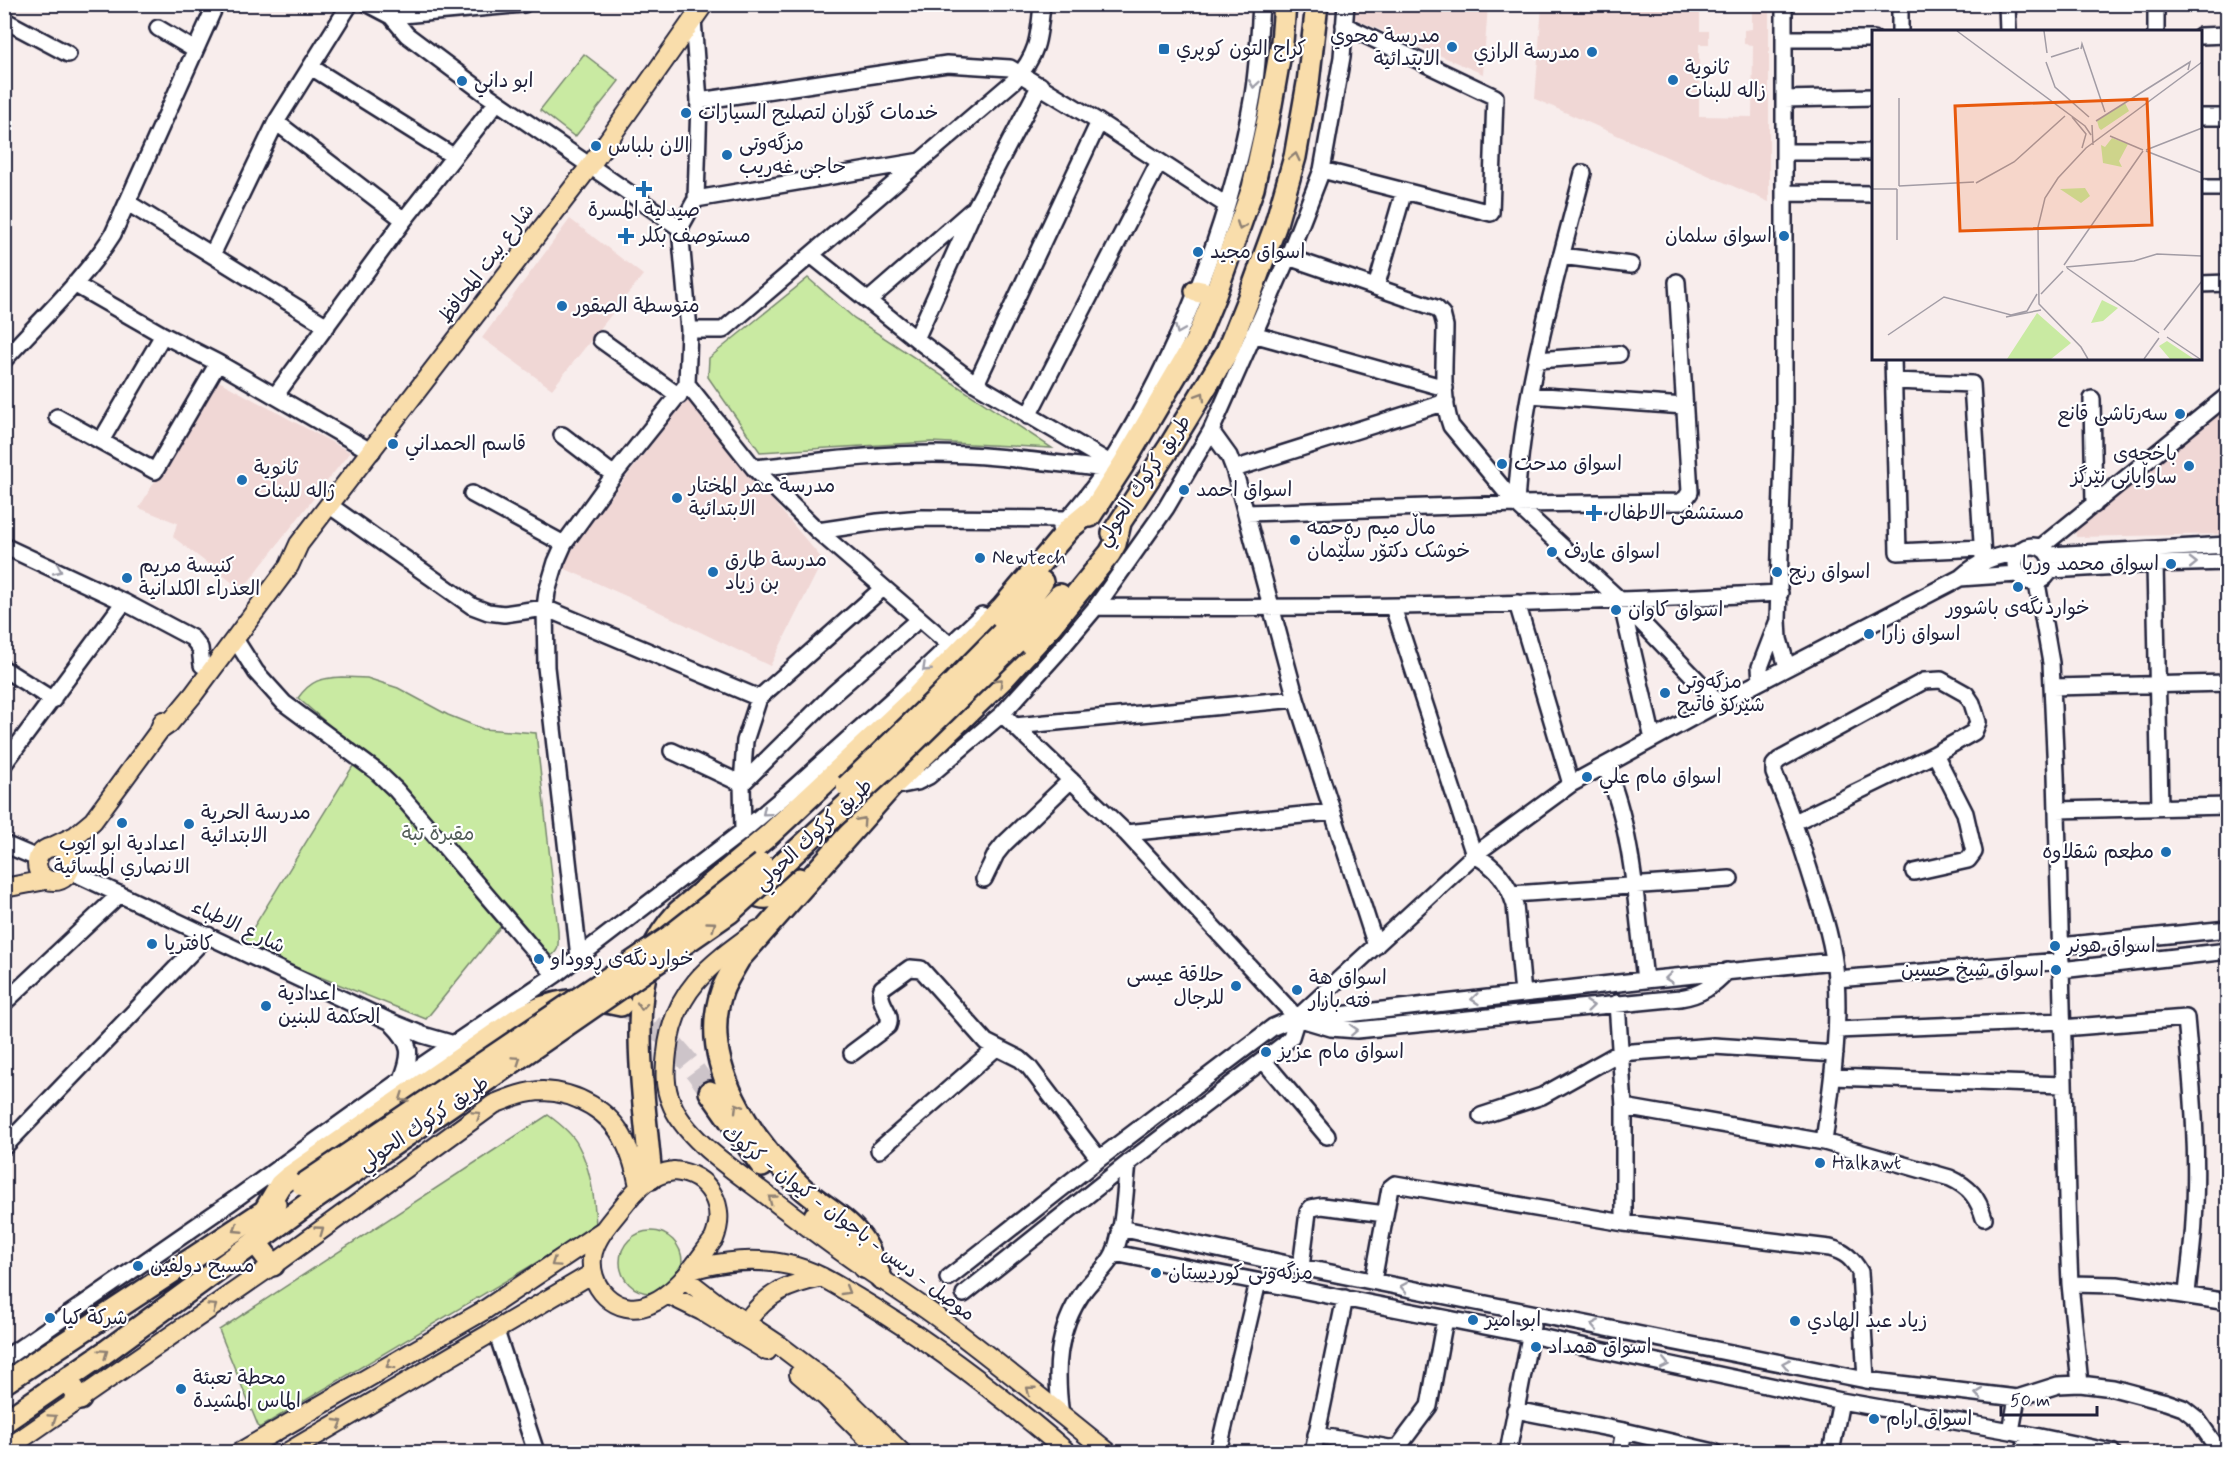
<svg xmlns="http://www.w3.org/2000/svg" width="2232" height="1457" font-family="Mynerve,'Playpen Sans Arabic',sans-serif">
  <rect width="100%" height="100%" fill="#f8edec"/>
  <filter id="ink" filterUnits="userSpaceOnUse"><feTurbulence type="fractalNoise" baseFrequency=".0167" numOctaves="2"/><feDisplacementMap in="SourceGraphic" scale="12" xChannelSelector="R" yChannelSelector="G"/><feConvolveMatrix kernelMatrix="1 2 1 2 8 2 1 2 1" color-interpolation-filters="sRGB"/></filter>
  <g filter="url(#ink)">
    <path fill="#f0d7d5" d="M1356,4L1488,5L1483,74L1355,19Z
      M1542,5H1700V31H1709V44H1699V116L1752,117L1753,45L1744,44V30L1752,29V5H1769V202L1535,99Z
      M570,219L643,275L552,389L482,338Z
      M215,379L350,452L242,590L173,537L177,523L139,508Z
      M687,399L823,560L770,666L637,601L561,567L588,526Z
      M2227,403V534L2076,537L2075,529Z"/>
    <path fill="#c9eaa2" stroke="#76866e" stroke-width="1.5" d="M584,54L619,81L575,137L540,110Z
      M808,278L854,318L1052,448L931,442L760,452L708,377L709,358Z
      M342,677L367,678L398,688L448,715L483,729L536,733L558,930C558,942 561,954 547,957L510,915L426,1019L242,946L361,753L298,698C311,680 321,678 342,677Z
      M548,1115C559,1123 572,1133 578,1145C591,1169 595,1200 596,1227L259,1428L219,1330Z
      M620 1262a31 31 0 1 1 62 0a31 31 0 1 1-62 0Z"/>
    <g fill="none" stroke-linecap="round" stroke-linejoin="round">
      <path stroke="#cdc4c9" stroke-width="21" stroke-dasharray="21 10" stroke-linecap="butt" d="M627,1008C663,1028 688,1059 710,1092"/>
      <g stroke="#22223b" stroke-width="20">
        <path id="minor" d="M368,4L391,16L407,35L483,92L680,228
          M1784,4V423L1778,620L1779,639L1787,667
          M1900,4V32
          M2007,4L2008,32
          M2156,4V32
          M391,16L524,4
          M4,20L68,54
          M1344,25L1495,97L1491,213L1404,191L1376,287
          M158,28L195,50
          M2200,36L2228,35
          M1784,39H1874
          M311,67L453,156
          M1784,99L1874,97
          M699,101L947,64L1010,68L1099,122L1226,205
          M2200,117H2228
          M276,122L404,220
          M1784,152H1874
          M1322,170L1404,191
          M2200,188H2228
          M1784,193L1874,194
          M696,199L921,161
          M128,203L327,326
          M212,255L276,122L350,4
          M811,255L916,339L976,384L1110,463
          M1561,256L1631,265
          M1288,257L1436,308L1442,314L1445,326C1445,358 1440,396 1451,426L1516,504L1621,601L1719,703
          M74,284L163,335L218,363L372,452
          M2200,284L2228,283
          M869,300L971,211
          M689,330H723L1014,81C1038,55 1039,38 1042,4
          M1253,334L1445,388
          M916,339L975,208L1040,85
          M601,340L679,396
          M1893,358L1898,552L1982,548
          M4,360C41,319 84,280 113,234L216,4
          M1537,360L1619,354
          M1894,381L1972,384L1983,558
          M687,384L754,468L818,531L950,645
          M976,384L1099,122
          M1530,395L1684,406
          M275,396L404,220L497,102
          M2092,399L2094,505
          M1028,416L1159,162
          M57,417L155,471L218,363
          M1211,431L1229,456L1234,469L1296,699L1376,946
          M562,435L614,475
          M101,441L163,335
          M754,468C814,462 873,454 933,454C991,454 1049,463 1107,469
          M1234,469L1446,402
          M472,494L564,544
          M1516,504C1522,392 1555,282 1583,173
          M329,505L472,606L488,612L504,614L545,608L759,698
          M1246,513L1516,504L1680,502L1686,498L1690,492L1677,282
          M1060,528C1076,509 1095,488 1108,467C1177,357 1231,223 1253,95C1258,65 1259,35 1261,4
          M818,531L878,522L921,518L1067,519
          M2015 564a18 18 0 1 1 36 0a18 18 0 1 1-36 0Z
          M4,546L124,602L192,638L200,648L202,665
          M2041,547L2228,395
          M2049,555L2228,545
          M2155,564L2160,808
          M2051,570L2155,564L2228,562
          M1960,578L2017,574
          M2037,583L2051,663L2056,774L2068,1236L2070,1284L2080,1384
          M1621,601L1653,739
          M1517,603L1571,784
          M1096,607C1324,609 1552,605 1780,593
          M1393,607L1474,855C1496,866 1508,882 1515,905L1523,994
          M235,639L256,672L284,703L376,771L396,790L555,975
          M4,669L53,700
          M1761,681L1760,667L1777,623
          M2052,687L2228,683
          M1002,714L1126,833L1297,1018L1331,1028L1357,1030L1680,998C1701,995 1713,986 1727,971
          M1015,726L1296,699
          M672,751L742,784L833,694L919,619
          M4,764L124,602
          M1605,766C1633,827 1637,913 1645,980
          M892,787L917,782L929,776L1002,714L1058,652L1096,607L1166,508L1211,431L1288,257L1322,170L1342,57L1346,4
          M2057,810L2228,806
          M1795,822L1935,754L1974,732L1978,722L1972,703L1966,694L1941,680L1924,681L1779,760L1774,765V773C1790,810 1802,846 1814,885C1824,915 1834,946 1836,978C1840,1034 1831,1088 1824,1142
          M743,831L742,784L745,741L759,698L883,588
          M1126,833L1332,812
          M4,844L37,858
          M70,871L389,1021L423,1035L454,1044
          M1914,872L1968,860L1974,852L1965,813L1935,754
          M984,879L996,854L1004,844L1071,780
          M1512,894L1730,879
          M2060,946L2228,929
          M579,957L546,667L545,608L547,592L556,562L564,544L614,475L687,384L689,330L680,228L696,199L699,101L693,19
          M2061,970L2228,951
          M1836,979L2061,961
          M4,1003L120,894
          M1617,1003L1624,1107V1223
          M393,1025C412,1044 412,1054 402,1079
          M2062,1028L2186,1018C2192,1085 2199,1153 2194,1221C2193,1245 2189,1270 2187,1294
          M1837,1030L2062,1021
          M852,1053L888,1026C894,1012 876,1003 882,988L910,968L921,969L986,1042L1020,1059L1029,1067L1099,1159
          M1263,1060L1327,1136
          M1833,1077L2064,1085
          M1624,1107L1824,1142L1950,1178C1970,1187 1978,1198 1984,1218
          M1481,1116L1542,1096L1619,1053L1714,1046L1835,1054
          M4,1147L208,935
          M879,1150L996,1048
          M1120,1228L1301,1267L1866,1380L2017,1398L2058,1385L2080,1384L2113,1388L2166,1402L2183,1408L2197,1419L2220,1452
          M1114,1253L1530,1335L1841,1401L2011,1431L2112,1452
          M1301,1267L1308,1212L1311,1208L1322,1206L1385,1214
          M948,1278L1099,1159L1273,1027L1287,1021L1645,980L1834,961
          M1373,1281L1390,1188L1395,1184L1624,1223L1830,1248C1845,1252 1852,1258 1860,1272L1866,1380
          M2070,1284L2117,1285L2228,1302
          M964,1294L1128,1163L1283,1045L1291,1037L1297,1018L1474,855L1571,784L1719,703L1960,578C1978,562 1995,555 2019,553
          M496,1331L536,1452
          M4,1359L231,1202L402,1079L555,975L743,831L787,794L896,696L982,615
          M1515,1410L1624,1431L1714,1452
          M1061,1415C1055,1371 1056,1331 1083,1292C1092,1278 1107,1269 1114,1253C1124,1231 1125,1188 1128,1163
          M2011,1431L2017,1398
          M1316,1435L1389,1448L1399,1446L1429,1406L1445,1319
          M1218,1452L1258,1282
          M1313,1452L1345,1298
          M1508,1452L1532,1326
          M1620,1452L1624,1431
          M1831,1452L1841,1401
          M2024,1452L2027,1435"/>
      </g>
      <g stroke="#22223b" stroke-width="22">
        <path id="major" d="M159,731L169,724L193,695L289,566L299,544L590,166L704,4
          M54,846L75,836L93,821L159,731L163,721
          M37 864a17 17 0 1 1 34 0a17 17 0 1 1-34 0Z
          M4,888L46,880
          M758,930C711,964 673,990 667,1053C665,1070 664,1086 671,1102C684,1138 734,1170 764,1193C796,1218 829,1243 862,1266C888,1284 916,1301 941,1320C998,1362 1053,1408 1108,1452
          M674,1171C710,1174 727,1207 714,1239C696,1263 679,1292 650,1304C617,1319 585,1286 593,1252C598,1234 612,1220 623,1206C637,1188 650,1174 674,1171Z
          M690,1270C723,1261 755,1257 789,1265C816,1271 839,1287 863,1301C935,1344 1003,1397 1067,1452
          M684,1278L719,1305L779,1345L837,1389L901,1452
          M667,1294L702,1311L767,1351
          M746,1322C769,1292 786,1285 822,1277
          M799,1374L827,1398L881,1452
          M4,1451L273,1265L494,1104C509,1098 526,1091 543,1091C576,1092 611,1111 625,1142C632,1156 636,1171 639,1186
          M240,1452L483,1311L604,1230
          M288,1452L593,1273"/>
      </g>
      <g stroke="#22223b" stroke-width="26">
        <path id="highway" d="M1196,291L1215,295
          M1090,516L1123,465L1196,341L1215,295L1253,188L1270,110L1282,42L1285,4
          M1113,533L1170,446L1227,352L1253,287L1275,227L1295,157L1308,83L1317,4
          M1002,633L1042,582
          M1015,643L1060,595
          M746,877L752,893C770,904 786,891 799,879
          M710,1092L762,1166
          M651,1178C646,1115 629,1012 651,954C657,938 666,925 678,912L769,835L915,698L1003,607L1069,529L1098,505
          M264,1212L280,1185L288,1178L516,1020C553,999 581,996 621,1005
          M815,1216L843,1239L864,1267
          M256,1243L273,1265
          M881,1278C874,1264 869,1246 858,1234C844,1216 819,1204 802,1188C752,1142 697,1062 722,991C726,980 733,970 739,959L891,787L1004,678L1044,634L1110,553L1115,544L1120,523
          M67,1379L80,1399
          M4,1383L275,1204
          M4,1422L104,1353L313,1200"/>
      </g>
      <use href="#minor" stroke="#fff" stroke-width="15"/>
      <use href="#major" stroke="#f9ddab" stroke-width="18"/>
      <use href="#highway" stroke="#f9ddab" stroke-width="21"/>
      <g stroke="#22223b" stroke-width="26" stroke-linecap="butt">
        <path id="highway-bridge" d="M847,786L938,698L1002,633
          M303,1185L668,938L762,864
          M313,1200L730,912L891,764L1015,643"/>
      </g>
      <use href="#highway-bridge" stroke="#f9ddab" stroke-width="21"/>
    </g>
    <defs><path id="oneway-chevron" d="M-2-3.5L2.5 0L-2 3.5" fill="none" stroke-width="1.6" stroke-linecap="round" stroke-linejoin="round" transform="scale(1.5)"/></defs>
    <g stroke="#9c9ca7">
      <use href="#oneway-chevron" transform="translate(1254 84) rotate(98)"/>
      <use href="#oneway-chevron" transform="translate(1179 330) rotate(113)"/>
      <use href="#oneway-chevron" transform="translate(2193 563) rotate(-1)"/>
      <use href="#oneway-chevron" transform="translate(58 570) rotate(25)"/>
      <use href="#oneway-chevron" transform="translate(926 668) rotate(137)"/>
      <use href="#oneway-chevron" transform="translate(766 812) rotate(140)"/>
      <use href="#oneway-chevron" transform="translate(1669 978) rotate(174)"/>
      <use href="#oneway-chevron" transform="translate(1475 999) rotate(174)"/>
      <use href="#oneway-chevron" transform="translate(1590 1006) rotate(-6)"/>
      <use href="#oneway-chevron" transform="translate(1354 1030) rotate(-3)"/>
      <use href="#oneway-chevron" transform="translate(1404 1287) rotate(-169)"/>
      <use href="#oneway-chevron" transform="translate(1595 1325) rotate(-169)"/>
      <use href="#oneway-chevron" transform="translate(1665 1364) rotate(12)"/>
      <use href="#oneway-chevron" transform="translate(1786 1364) rotate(-169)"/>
      <use href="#oneway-chevron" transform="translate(1979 1394) rotate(-173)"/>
    </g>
    <g stroke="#8e8073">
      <use href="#oneway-chevron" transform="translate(1295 157) rotate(-77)"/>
      <use href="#oneway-chevron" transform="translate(1241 226) rotate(110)"/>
      <use href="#oneway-chevron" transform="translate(1201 396) rotate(-59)"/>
      <use href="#oneway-chevron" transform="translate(999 682) rotate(-45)"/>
      <use href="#oneway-chevron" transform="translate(862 821) rotate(-48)"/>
      <use href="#oneway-chevron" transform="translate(712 925) rotate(-36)"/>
      <use href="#oneway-chevron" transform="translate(642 1006) rotate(95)"/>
      <use href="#oneway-chevron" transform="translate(517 1060) rotate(-34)"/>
      <use href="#oneway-chevron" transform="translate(403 1098) rotate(145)"/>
      <use href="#oneway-chevron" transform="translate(738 1107) rotate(-121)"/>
      <use href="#oneway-chevron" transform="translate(477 1115) rotate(-34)"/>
      <use href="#oneway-chevron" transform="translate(772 1199) rotate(-143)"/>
      <use href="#oneway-chevron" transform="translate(237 1229) rotate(147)"/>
      <use href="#oneway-chevron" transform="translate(320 1230) rotate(-36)"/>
      <use href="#oneway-chevron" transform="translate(555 1263) rotate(146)"/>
      <use href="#oneway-chevron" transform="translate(846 1291) rotate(31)"/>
      <use href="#oneway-chevron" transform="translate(213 1307) rotate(-35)"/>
      <use href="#oneway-chevron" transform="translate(104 1353) rotate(-35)"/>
      <use href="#oneway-chevron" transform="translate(390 1365) rotate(150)"/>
      <use href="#oneway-chevron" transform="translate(1030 1390) rotate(-142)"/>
      <use href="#oneway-chevron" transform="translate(53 1418) rotate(-34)"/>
      <use href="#oneway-chevron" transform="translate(339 1423) rotate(-30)"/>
    </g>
  </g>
  <g fill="#1f6fb2" stroke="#fff" stroke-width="2">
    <circle cx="1452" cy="47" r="6"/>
    <rect x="1158" y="43" width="12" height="12" rx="3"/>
    <circle cx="1592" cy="52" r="6"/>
    <circle cx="1673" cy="80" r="6"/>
    <circle cx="462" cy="81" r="6"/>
    <circle cx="686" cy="113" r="6"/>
    <circle cx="596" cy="146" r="6"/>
    <circle cx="727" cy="155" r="6"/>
    <path d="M641 180h6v6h6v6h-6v6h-6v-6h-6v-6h6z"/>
    <path d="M623 227h6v6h6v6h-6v6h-6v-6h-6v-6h6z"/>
    <circle cx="1784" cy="236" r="6"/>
    <circle cx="1198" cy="252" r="6"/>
    <circle cx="562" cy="306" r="6"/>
    <circle cx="2180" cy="414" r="6"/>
    <circle cx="393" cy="444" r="6"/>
    <circle cx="1502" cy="464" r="6"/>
    <circle cx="2189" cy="466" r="6"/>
    <circle cx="242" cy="480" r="6"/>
    <circle cx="1184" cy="490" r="6"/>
    <circle cx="677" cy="498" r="6"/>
    <path d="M1591 504h6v6h6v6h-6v6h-6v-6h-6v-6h6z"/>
    <circle cx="1295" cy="540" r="6"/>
    <circle cx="1552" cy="552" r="6"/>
    <circle cx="980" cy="558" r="6"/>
    <circle cx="2171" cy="564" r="6"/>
    <circle cx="713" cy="572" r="6"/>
    <circle cx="1777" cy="572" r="6"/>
    <circle cx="127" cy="578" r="6"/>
    <circle cx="2018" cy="587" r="6"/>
    <circle cx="1616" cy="610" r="6"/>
    <circle cx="1869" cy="634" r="6"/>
    <circle cx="1665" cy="693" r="6"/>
    <circle cx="1587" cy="777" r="6"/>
    <circle cx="122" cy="823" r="6"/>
    <circle cx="189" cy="824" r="6"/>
    <circle cx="2166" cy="852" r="6"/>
    <circle cx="152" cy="944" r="6"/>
    <circle cx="2055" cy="946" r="6"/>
    <circle cx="539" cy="959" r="6"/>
    <circle cx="2056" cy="970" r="6"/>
    <circle cx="1236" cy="986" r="6"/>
    <circle cx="1297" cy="990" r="6"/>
    <circle cx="266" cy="1006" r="6"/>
    <circle cx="1266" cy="1052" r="6"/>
    <circle cx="1820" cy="1163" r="6"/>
    <circle cx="138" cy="1266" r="6"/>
    <circle cx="1156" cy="1273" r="6"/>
    <circle cx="50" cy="1318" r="6"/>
    <circle cx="1473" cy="1320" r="6"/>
    <circle cx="1795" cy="1321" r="6"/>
    <circle cx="1536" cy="1347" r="6"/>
    <circle cx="181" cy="1389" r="6"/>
    <circle cx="1874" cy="1419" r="6"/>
  </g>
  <g text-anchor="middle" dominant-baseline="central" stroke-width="4.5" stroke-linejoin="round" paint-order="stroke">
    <g font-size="20" fill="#22223b" stroke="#fff" text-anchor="start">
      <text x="1440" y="36" text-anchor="end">مدرسة محوي<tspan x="1440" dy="23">الابتدائية</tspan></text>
      <text x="1176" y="49">كراج التون كوپري</text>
      <text x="1580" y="52" text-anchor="end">مدرسة الرازي</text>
      <text x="1685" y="68">ثانوية<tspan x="1685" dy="23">زاله للبنات</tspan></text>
      <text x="474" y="81">ابو داني</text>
      <text x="698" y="113">خدمات گۆران لتصليح السيارات</text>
      <text x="739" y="144">مزگەوتی<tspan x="739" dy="23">حاجی غەریب</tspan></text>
      <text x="608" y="146">الان بلباس</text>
      <text x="644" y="210" text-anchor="middle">صيدلية المسرة</text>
      <text x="640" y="236">مستوصف بكلر</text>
      <text x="1772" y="236" text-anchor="end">اسواق سلمان</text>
      <text x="1210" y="252">اسواق مجيد</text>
      <text x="574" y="306">متوسطة الصقور</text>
      <text x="2168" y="414" text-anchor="end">سەرتاشی قانع</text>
      <text x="405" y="444">قاسم الحمداني</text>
      <text x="2177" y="454" text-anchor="end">باخچەی<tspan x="2177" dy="23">ساوایانی نێرگز</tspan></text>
      <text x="1514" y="464">اسواق مدحت</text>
      <text x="254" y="468">ثانوية<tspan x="254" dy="23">ژاله للبنات</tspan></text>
      <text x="689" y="486">مدرسة عمر المختار<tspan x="689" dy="23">الابتدائية</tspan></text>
      <text x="1196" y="490">اسواق احمد</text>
      <text x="1608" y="513">مستشفى الاطفال</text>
      <text x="1307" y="528">ماڵ میم رەحمە<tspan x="1307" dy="23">خوشک دکتۆر سڵێمان</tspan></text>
      <text x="1564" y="552">اسواق عارف</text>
      <text x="992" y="558">Newtech</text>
      <text x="725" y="560">مدرسة طارق<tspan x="725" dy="23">بن زياد</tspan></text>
      <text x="2159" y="564" text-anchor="end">اسواق محمد وريا</text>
      <text x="139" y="566">كنيسة مريم<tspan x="139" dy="23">العذراء الكلدانية</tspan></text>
      <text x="1789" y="572">اسواق رنج</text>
      <text x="2018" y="608" text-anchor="middle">خواردنگەی باشوور</text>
      <text x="1628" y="610">اسواق كاوان</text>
      <text x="1881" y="634">اسواق زارا</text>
      <text x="1677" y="682">مزگەوتی<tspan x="1677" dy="23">شێرکۆ فاتیح</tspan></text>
      <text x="1599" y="777">اسواق مام علي</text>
      <text x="201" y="813">مدرسة الحرية<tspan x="201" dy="23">الابتدائية</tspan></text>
      <text x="122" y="844" text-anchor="middle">اعدادية ابو ايوب<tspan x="122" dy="23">الانصاري المسائية</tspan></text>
      <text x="2154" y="852" text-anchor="end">مطعم شقلاوه</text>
      <text x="164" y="944">کافتریا</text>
      <text x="2067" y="946">اسواق هونر</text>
      <text x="551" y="959">خواردنگەی ڕووداو</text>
      <text x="2044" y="970" text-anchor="end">اسواق شيخ حسين</text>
      <text x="1224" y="975" text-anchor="end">حلاقة عيسى<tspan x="1224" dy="23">للرجال</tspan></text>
      <text x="1309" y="978">اسواق هة<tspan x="1309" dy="23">فته بازار</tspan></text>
      <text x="278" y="994">اعدادية<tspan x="278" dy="23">الحكمة للبنين</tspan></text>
      <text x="1278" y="1052">اسواق مام عزيز</text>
      <text x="1832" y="1163">Halkawt</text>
      <text x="150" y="1266">مسبح دولفين</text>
      <text x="1168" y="1273">مزگەوتی کوردستان</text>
      <text x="62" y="1318">شركة كيا</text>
      <text x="1485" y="1320">ابو امير</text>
      <text x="1807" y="1321">زياد عبد الهادي</text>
      <text x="1548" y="1347">اسواق همداد</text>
      <text x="193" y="1378">محطة تعبئة<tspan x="193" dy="23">الماس المشيدة</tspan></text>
      <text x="1886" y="1419">اسواق ارام</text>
    </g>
    <g font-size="20" fill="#22223b" stroke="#fff">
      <text transform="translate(487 264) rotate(-53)">شارع بيت المحافظ</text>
      <text transform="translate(1144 481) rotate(-56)">طريق كركوك الحولي</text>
      <text transform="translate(814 835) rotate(-43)">طريق كركوك الحولي</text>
      <text transform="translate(238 927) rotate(25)">شارع الاطباء</text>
      <text transform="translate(424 1124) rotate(-34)">طريق كركوك الحولي</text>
      <text transform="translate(848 1224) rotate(37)">موصل - دبس - باجوان - كيوان - كركوك</text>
    </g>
    <g font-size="20" fill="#545e5a" stroke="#fff">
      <text x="438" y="834">مقبرة تبة</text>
    </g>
  </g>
  <g transform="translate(1872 30)">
    <rect width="330" height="330" fill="#f8edec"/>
    <path d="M253,73L257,81L229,100L227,98L225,91ZM240,108L256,114L247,131L250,137L231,133L229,115L233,117ZM213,158L218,166L209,173L188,159ZM230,270L246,278L231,291L219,293ZM165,283L199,313L179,329H135ZM295,311L322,329H298L287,316Z" fill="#c9eaa2"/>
    <path fill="none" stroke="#a29ca5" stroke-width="1.5" d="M85,1L213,96L219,105M172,1L175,23M209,19L210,14L233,82M179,27L207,18M174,32L183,57L217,87M200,87L214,104L210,118M224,91L318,32L316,40M220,95L221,115M238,106L271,120M274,120L330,98M274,121L330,143M104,153L142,132L193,86M27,156V68M27,156L102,152M0,159H25M25,210V159M192,235L271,121M194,237L262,231L285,224L330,226M195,238L287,303M169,264L191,241M134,287L169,280M292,300L330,251M16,305L72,267L139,285L155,281L165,264M295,307L328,329M216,329L209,317L167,274L166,197L173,168L186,148L214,118L330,32M272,329L287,308"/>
    <path fill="#e8590c" fill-opacity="0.15" stroke="#e8590c" stroke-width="3" d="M275,69L280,195L88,201L83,76Z"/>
    <rect width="330" height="330" fill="none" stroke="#22223b" stroke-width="3"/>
  </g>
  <rect width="2232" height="1457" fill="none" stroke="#fff" stroke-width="24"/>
  <rect x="12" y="12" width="2208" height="1433" fill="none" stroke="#22223b" stroke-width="2" filter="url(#ink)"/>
  <path d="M2001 1406v9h96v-9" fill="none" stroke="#22223b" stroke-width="3"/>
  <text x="2010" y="1406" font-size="18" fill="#22223b" stroke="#ffffff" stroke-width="4.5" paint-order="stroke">50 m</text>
</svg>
